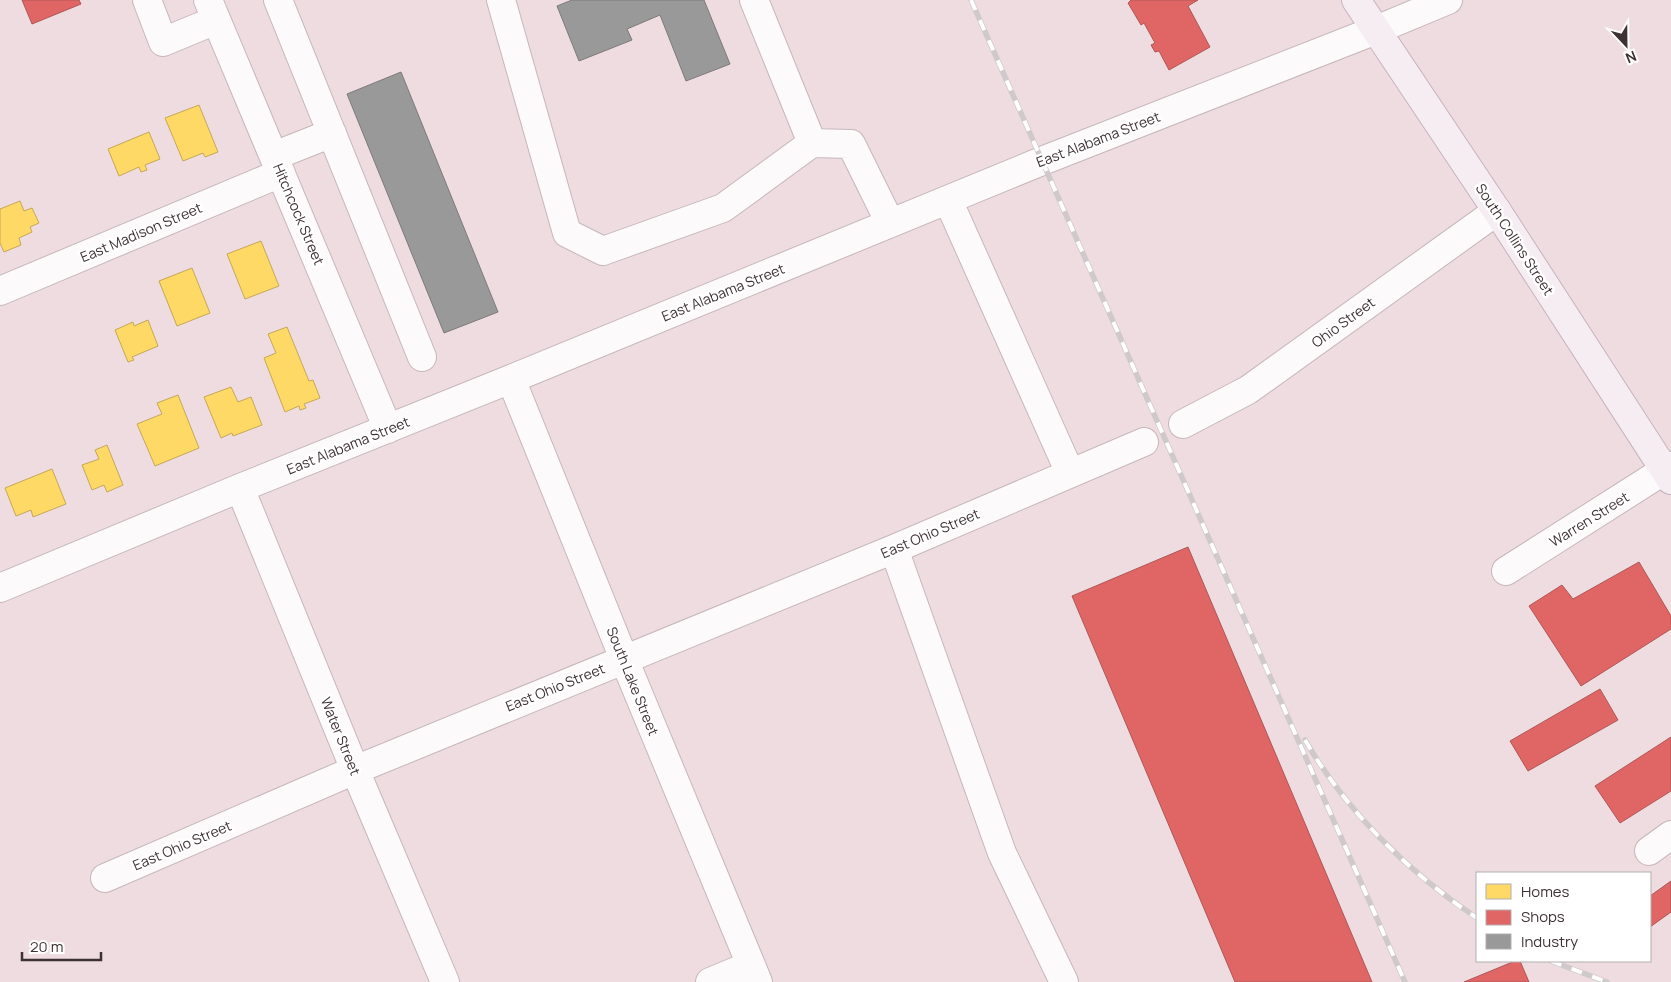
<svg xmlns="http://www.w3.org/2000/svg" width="1671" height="982" font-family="Manrope,sans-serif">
  <rect width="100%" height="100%" fill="#eedce0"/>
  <path fill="#ffd966" stroke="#c5a757" d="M199,105L218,152L205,157L203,153L183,161L165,118Z
    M149,132L160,159L145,165L147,170L141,172L139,167L119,176L108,149Z
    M20,201L24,211L32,208L39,223L30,227L32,232L19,238L21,245L4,252L0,243V209Z
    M261,241L279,286L245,299L227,254Z
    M192,268L210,313L177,326L159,281Z
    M148,320L158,346L132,357L134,360L128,362L115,330L133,322L134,326Z
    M287,327L309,381L313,380L320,398L304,404L306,408L300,410L299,406L285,412L264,358L276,353L268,334Z
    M231,387L238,402L251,397L262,425L233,436L232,433L221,438L204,397Z
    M178,395L199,448L155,466L137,424L162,414L157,403Z
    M107,445L123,485L107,492L104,485L92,490L82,465L99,459L95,450Z
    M52,469L66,504L33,517L31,510L16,516L5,488Z"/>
  <path fill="#e06666" stroke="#af5657" d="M22,0H79L81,4L32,24Z
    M1131,0H1198L1188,6L1210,47L1169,70L1159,51L1155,52L1151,45L1155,43L1144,23L1141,25L1128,3Z
    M1188,547L1372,982H1235L1072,596Z
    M1639,562L1671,616V629L1581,686L1529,606L1562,585L1573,599Z
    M1600,689L1618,720L1528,771L1510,741Z
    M1671,737V791L1620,823L1595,786Z
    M1671,881V912L1650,927V896Z
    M1515,961H1520L1529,982H1464Z"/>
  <path fill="#999" stroke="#7e7a7b" d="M572,0H704L730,64L686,81L660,15L627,29L632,40L579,61L557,6Z
    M401,72L498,312L444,333L347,94Z"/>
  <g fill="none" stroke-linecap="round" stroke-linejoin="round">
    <g stroke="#c6b7bb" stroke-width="30">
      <path id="minor" d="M147,0L163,42L216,20
        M208,0L388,429
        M278,0L422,357
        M501,0L567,233L603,251L723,208L812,143L851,144L890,223
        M754,0L812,143
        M274,156L332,133
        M948,200L1070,473
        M0,291L281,173
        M511,379L624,659L758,982
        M1183,424L1248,390L1497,211
        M240,488L355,770L445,982
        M894,549L1002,853L1064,982
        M1506,571L1671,466
        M0,588L240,488L511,379L1042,161L1376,30L1448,0
        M1649,851L1671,835
        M105,878L355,770L894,549L1144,442
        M710,982L751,965"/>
    </g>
    <g stroke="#c6b3bd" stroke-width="30">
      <path id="major" d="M1356,0L1497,211L1671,480"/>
    </g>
    <use href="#minor" stroke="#fcfafa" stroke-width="28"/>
    <use href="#major" stroke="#f6edf2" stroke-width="28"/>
    <g stroke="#cfc9cb" stroke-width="5.5">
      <path id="rail" d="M971,0L1405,982
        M1305,740C1346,811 1409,873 1477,918
        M1551,961L1607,982"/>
    </g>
    <use href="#rail" stroke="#fff" stroke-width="4" stroke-dasharray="11" stroke-linecap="butt"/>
  </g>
  <g text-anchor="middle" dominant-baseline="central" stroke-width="5" stroke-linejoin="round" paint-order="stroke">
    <g font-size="14" fill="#3e3134" stroke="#fff">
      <text transform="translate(1098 139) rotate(-21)">East Alabama Street</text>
      <text transform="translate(299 214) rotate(67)">Hitchcock Street</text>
      <text transform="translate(141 232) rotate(-23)">East Madison Street</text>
      <text transform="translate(1515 239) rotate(57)">South Collins Street</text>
      <text transform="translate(723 292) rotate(-22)">East Alabama Street</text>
      <text transform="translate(1343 322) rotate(-36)">Ohio Street</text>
      <text transform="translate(348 445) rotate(-22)">East Alabama Street</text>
      <text transform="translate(1589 519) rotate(-32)">Warren Street</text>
      <text transform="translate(930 533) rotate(-23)">East Ohio Street</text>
      <text transform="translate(633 681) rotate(68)">South Lake Street</text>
      <text transform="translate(555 687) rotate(-22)">East Ohio Street</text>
      <text transform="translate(341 736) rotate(68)">Water Street</text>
      <text transform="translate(182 845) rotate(-23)">East Ohio Street</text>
    </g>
  </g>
  <rect x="1476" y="872" width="175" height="90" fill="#ffffff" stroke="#b2adae"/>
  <rect x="1486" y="884" width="25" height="15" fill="#ffd966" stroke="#b2adae"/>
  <text x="1521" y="897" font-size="15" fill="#3e3134">Homes</text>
  <rect x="1486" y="910" width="25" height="15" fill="#e06666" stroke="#b2adae"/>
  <text x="1521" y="922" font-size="15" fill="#3e3134">Shops</text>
  <rect x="1486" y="934" width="25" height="15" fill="#999999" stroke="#b2adae"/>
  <text x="1521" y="947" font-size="15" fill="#3e3134">Industry</text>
  <g transform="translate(1626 45) rotate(158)" stroke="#ffffff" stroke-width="4" paint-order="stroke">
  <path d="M0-4L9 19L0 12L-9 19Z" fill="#3e3134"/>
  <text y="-8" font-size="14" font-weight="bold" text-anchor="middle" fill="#3e3134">N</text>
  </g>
  <path d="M22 952v8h79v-8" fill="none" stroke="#3e3134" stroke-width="2.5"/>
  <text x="30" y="952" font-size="15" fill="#3e3134" stroke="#ffffff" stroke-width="4" paint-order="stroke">20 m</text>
</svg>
